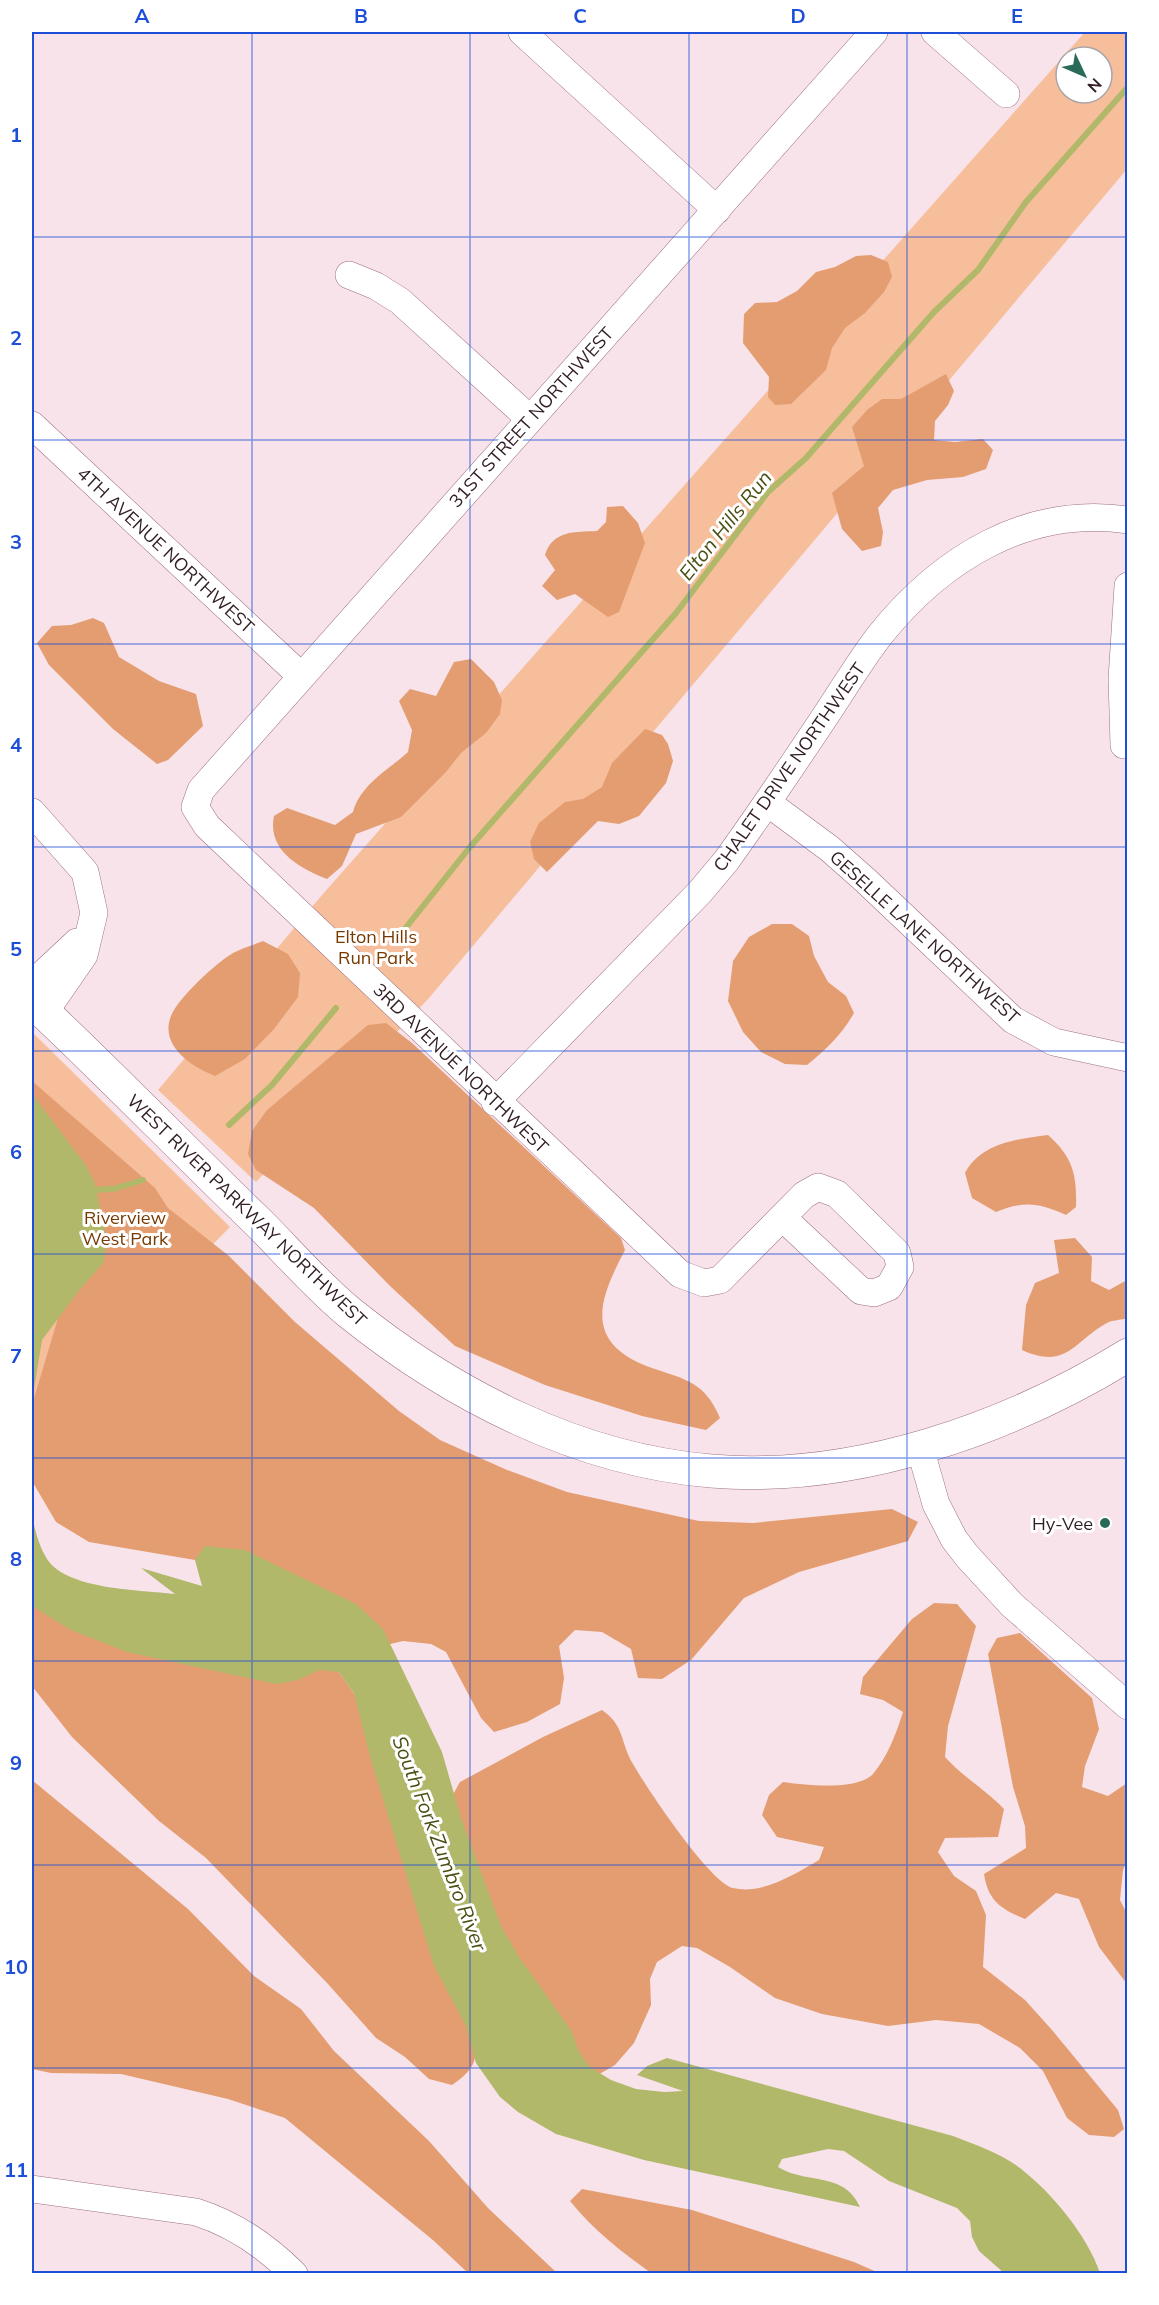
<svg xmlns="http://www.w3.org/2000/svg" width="1159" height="2305" font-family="Mulish,sans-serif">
  <rect width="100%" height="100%" fill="#f8e3eb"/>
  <path fill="#f7be9b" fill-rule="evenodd" d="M1085,32H1127V169L429,998L256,1182L158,1090L322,895ZM1066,57H1102V93H1066Z
    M32,1032L230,1227L32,1428Z"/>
  <path fill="#e39d71" d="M871,255L888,262L892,277L884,292L865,313L845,328L832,348L826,370L791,404L775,405L768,397L769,377L743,343L744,314L755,303L777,302L797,291L816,272L835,267L856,256Z
    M946,374L954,391L948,405L935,421L934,440L955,442L983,439L993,450L986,469L963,477L927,480L893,490L878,508L883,532L881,546L862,551L842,529L832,493L864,466L852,427L867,410L882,399H901Z
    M623,506L638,523L645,543L619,612L608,617L575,594L557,600L542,586L555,570L545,555C553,530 575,532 597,531L606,522L607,507Z
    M93,618L104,623L119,657L159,681L196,694L203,726L168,760L157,764L113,729L49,665L37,643L52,626L71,625Z
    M471,659L494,682L502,700L500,714L486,733L461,753L446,772L401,817L356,834L342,866L327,879C299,868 267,850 274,816L287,808L335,825L353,812C361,784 387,771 408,752L412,730L399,701L410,689L436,696L454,662Z
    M645,729L662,735L668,744L673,761L666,783L639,816L619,824L598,821L547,872L534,859L530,842L539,823L565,802L583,799L602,787L612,763Z
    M772,924H792L809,936L814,956L828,982L846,996L854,1013C842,1034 826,1050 807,1065L785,1064L761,1052L743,1032L728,1001L733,961L749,937Z
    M263,941L288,954L300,973L298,997L274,1029L245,1059L215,1076C192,1067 159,1046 171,1016C178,998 216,963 233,953C242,948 253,945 263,941Z
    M386,1023L412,1043L621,1238L625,1250C601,1296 582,1339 644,1365C679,1379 703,1377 720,1418L706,1430L642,1416L545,1385L455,1346L390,1286L314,1208L256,1170L248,1154L252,1131L267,1110L368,1025Z
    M32,1081L155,1188L168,1208L229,1256L295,1322L399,1411L440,1440L507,1470L567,1492L699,1521L753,1523L892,1509L918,1522L908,1541L799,1572L744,1598L691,1660L662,1679L638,1678L631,1649L602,1632L575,1630L559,1646L564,1678L560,1704L527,1722L494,1732L481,1718L446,1652L431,1644L403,1641L382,1646L212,1554L195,1560L89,1542L56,1522L32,1481V1405L64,1298L32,1126Z
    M1048,1135C1073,1157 1077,1175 1076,1207L1066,1215C1038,1202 1024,1201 996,1212L972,1198L965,1173C981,1143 1017,1139 1048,1135Z
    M1075,1238L1092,1257L1091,1281L1109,1290L1127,1280V1318C1122,1320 1114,1320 1109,1322C1075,1339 1068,1371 1022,1350L1026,1305L1035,1283L1059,1273L1054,1240Z
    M934,1603L957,1604L976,1626L948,1726L945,1757C963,1777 985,1789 1004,1809L998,1837L945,1838L938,1852L954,1876L976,1891L986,1915L983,1967L1025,2000L1052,2030L1118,2110L1124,2129L1114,2137L1089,2135L1067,2118L1043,2071L1020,2048L979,2024L936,2020L888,2026L822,2014L775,1998L730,1967L697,1948L682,1946L657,1962L650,1979L651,2005L634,2043L615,2065L572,2090L446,1807L460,1782L543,1737L602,1710C625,1726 620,1742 633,1764C646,1787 710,1883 733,1888C762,1895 795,1874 819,1860L824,1847L777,1837L762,1815L769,1795L783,1782C804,1785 857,1791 873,1774C888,1756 896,1734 903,1712L883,1700L860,1694L863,1677L912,1619Z
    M32,1605L319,1660L339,1672L354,1693L476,2026C476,2057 480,2066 452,2085L429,2079L405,2057L376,2038L328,1984L206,1858L159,1821L72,1737L32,1686Z
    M1020,1633L1092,1698L1099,1729L1085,1766L1082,1787L1108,1796L1127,1783V1860L1123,1870L1120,1900L1127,1914V1984L1099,1947L1079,1899L1056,1893L1025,1919C1001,1909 988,1901 984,1874L1026,1848L1025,1826L1013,1787L988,1654L997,1638Z
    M32,1780L188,1909L254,1976L301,2009L334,2051L429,2141L488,2208L557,2273H468L434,2241L285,2118L228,2099L121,2074L51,2073L32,2069Z
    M582,2189L692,2210L854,2262L879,2273H651C622,2252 593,2230 570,2201Z"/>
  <path fill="#b1b869" d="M32,1094L85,1164L94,1181L107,1238L104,1262L77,1293L42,1340L32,1401Z
    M32,1514C34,1528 39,1546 47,1559C67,1590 141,1590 175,1594L141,1568L202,1586L195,1560L205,1546L245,1550L356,1604L383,1629L442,1752L461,1818L501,1926L519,1957L571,2030L579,2052L590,2067L611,2080L636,2089L664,2092L683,2091L637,2075L647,2066L667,2058L953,2136C976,2145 1000,2153 1020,2168C1052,2193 1087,2235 1100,2273H1004L979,2251L972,2237L970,2221L957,2208L889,2181L844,2151L828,2149L782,2159L778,2167C808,2185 844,2171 860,2207L644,2160L556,2134L518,2112L500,2097L476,2063L466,2026L434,1966L371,1760L354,1693L339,1672L319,1670L298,1680L276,1684L127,1652L71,1630L32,1606Z"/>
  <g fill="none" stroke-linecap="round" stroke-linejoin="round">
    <path stroke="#b1b869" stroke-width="6" d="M400,935L470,847L676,613L768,492L806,458L934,312L978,270L1026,202L1128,87
      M229,1125L272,1085L336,1008
      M90,1190L113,1189L143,1180"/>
    <g stroke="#9d6f82" stroke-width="28">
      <path id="minor" d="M522,32L717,210
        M935,32L1006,94
        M349,275L376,286L400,301L529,418
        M32,425L301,676
        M1124,745L1122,679L1128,586
        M768,803L830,849L864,879L1013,1020L1054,1042L1128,1058
        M32,812L85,872L94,913L84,955L44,1013
        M32,984L77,942
        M495,1102L700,892L726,861C760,814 792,766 824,718C842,691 860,661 880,635C941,559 1027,505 1128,520
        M783,1218L861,1291L874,1293L889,1287L900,1267L897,1253L837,1194L818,1187L804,1195L720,1280L704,1283L680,1274L207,826L195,807L201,790L874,32
        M920,1448L936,1504L954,1539L967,1556L1012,1605L1128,1706
        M32,2189L196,2212C234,2224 266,2246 294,2274"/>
    </g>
    <g stroke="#9d6f82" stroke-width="34">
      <path id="major" d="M32,1001C109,1073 182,1149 258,1222C288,1252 317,1286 350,1313C452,1395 578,1460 711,1471C854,1483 1008,1429 1128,1355"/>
    </g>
    <use href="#minor" stroke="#fff" stroke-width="27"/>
    <use href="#major" stroke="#fff" stroke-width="33"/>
  </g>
  <path fill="none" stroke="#1d4ed8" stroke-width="1.5" stroke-opacity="0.55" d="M252,32V2274M470,32V2274M689,32V2274M907,32V2274M32,237H1128M32,440H1128M32,644H1128M32,847H1128M32,1051H1128M32,1254H1128M32,1458H1128M32,1661H1128M32,1865H1128M32,2068H1128"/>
  <circle fill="#296a59" stroke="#fff" stroke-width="2" cx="1105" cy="1523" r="6"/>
  <g text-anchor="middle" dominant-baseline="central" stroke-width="6" stroke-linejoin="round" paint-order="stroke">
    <g font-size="18" fill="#301d25" stroke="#fff">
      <text transform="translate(531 417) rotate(-48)">31ST STREET NORTHWEST</text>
      <text transform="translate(166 550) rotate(43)">4TH AVENUE NORTHWEST</text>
      <text transform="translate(789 767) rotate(-55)">CHALET DRIVE NORTHWEST</text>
      <text transform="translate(925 937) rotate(42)">GESELLE LANE NORTHWEST</text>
      <text transform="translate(461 1068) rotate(44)">3RD AVENUE NORTHWEST</text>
      <text transform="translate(247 1210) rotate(44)">WEST RIVER PARKWAY NORTHWEST</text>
    </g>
    <g font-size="18" fill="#783901" stroke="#fff">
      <text x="376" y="936">Elton Hills<tspan x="376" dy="21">Run Park</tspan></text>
      <text x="125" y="1217">Riverview<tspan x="125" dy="21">West Park</tspan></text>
    </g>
    <g font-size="18" fill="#301d25" stroke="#fff" text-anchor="end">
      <text x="1093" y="1523">Hy-Vee</text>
    </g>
    <g font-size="20" font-style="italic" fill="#4c4f14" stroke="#fff">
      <text transform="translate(725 525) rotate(-51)">Elton Hills Run</text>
      <text transform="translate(440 1843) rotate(69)">South Fork Zumbro River</text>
    </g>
  </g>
  <rect width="1159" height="2305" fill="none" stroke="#ffffff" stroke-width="66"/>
  <g transform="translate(1084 75) rotate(134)"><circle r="28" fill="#ffffff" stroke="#aca5a8" stroke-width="1.5"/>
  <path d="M0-4.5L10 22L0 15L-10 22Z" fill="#296a59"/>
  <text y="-9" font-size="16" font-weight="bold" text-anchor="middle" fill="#301d25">N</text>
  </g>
  <rect x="33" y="33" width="1093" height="2239" fill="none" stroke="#1d4ed8" stroke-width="2"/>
  <g font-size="20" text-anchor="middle" font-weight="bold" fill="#1d4ed8">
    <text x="142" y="23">A</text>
    <text x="361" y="23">B</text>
    <text x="580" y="23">C</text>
    <text x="798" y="23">D</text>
    <text x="1017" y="23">E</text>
    <text x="16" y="142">1</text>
    <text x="16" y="345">2</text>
    <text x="16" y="549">3</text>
    <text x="16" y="752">4</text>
    <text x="16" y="956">5</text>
    <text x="16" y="1159">6</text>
    <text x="16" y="1363">7</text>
    <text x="16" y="1566">8</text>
    <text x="16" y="1770">9</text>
    <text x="16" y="1974">10</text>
    <text x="16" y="2177">11</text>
  </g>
</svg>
